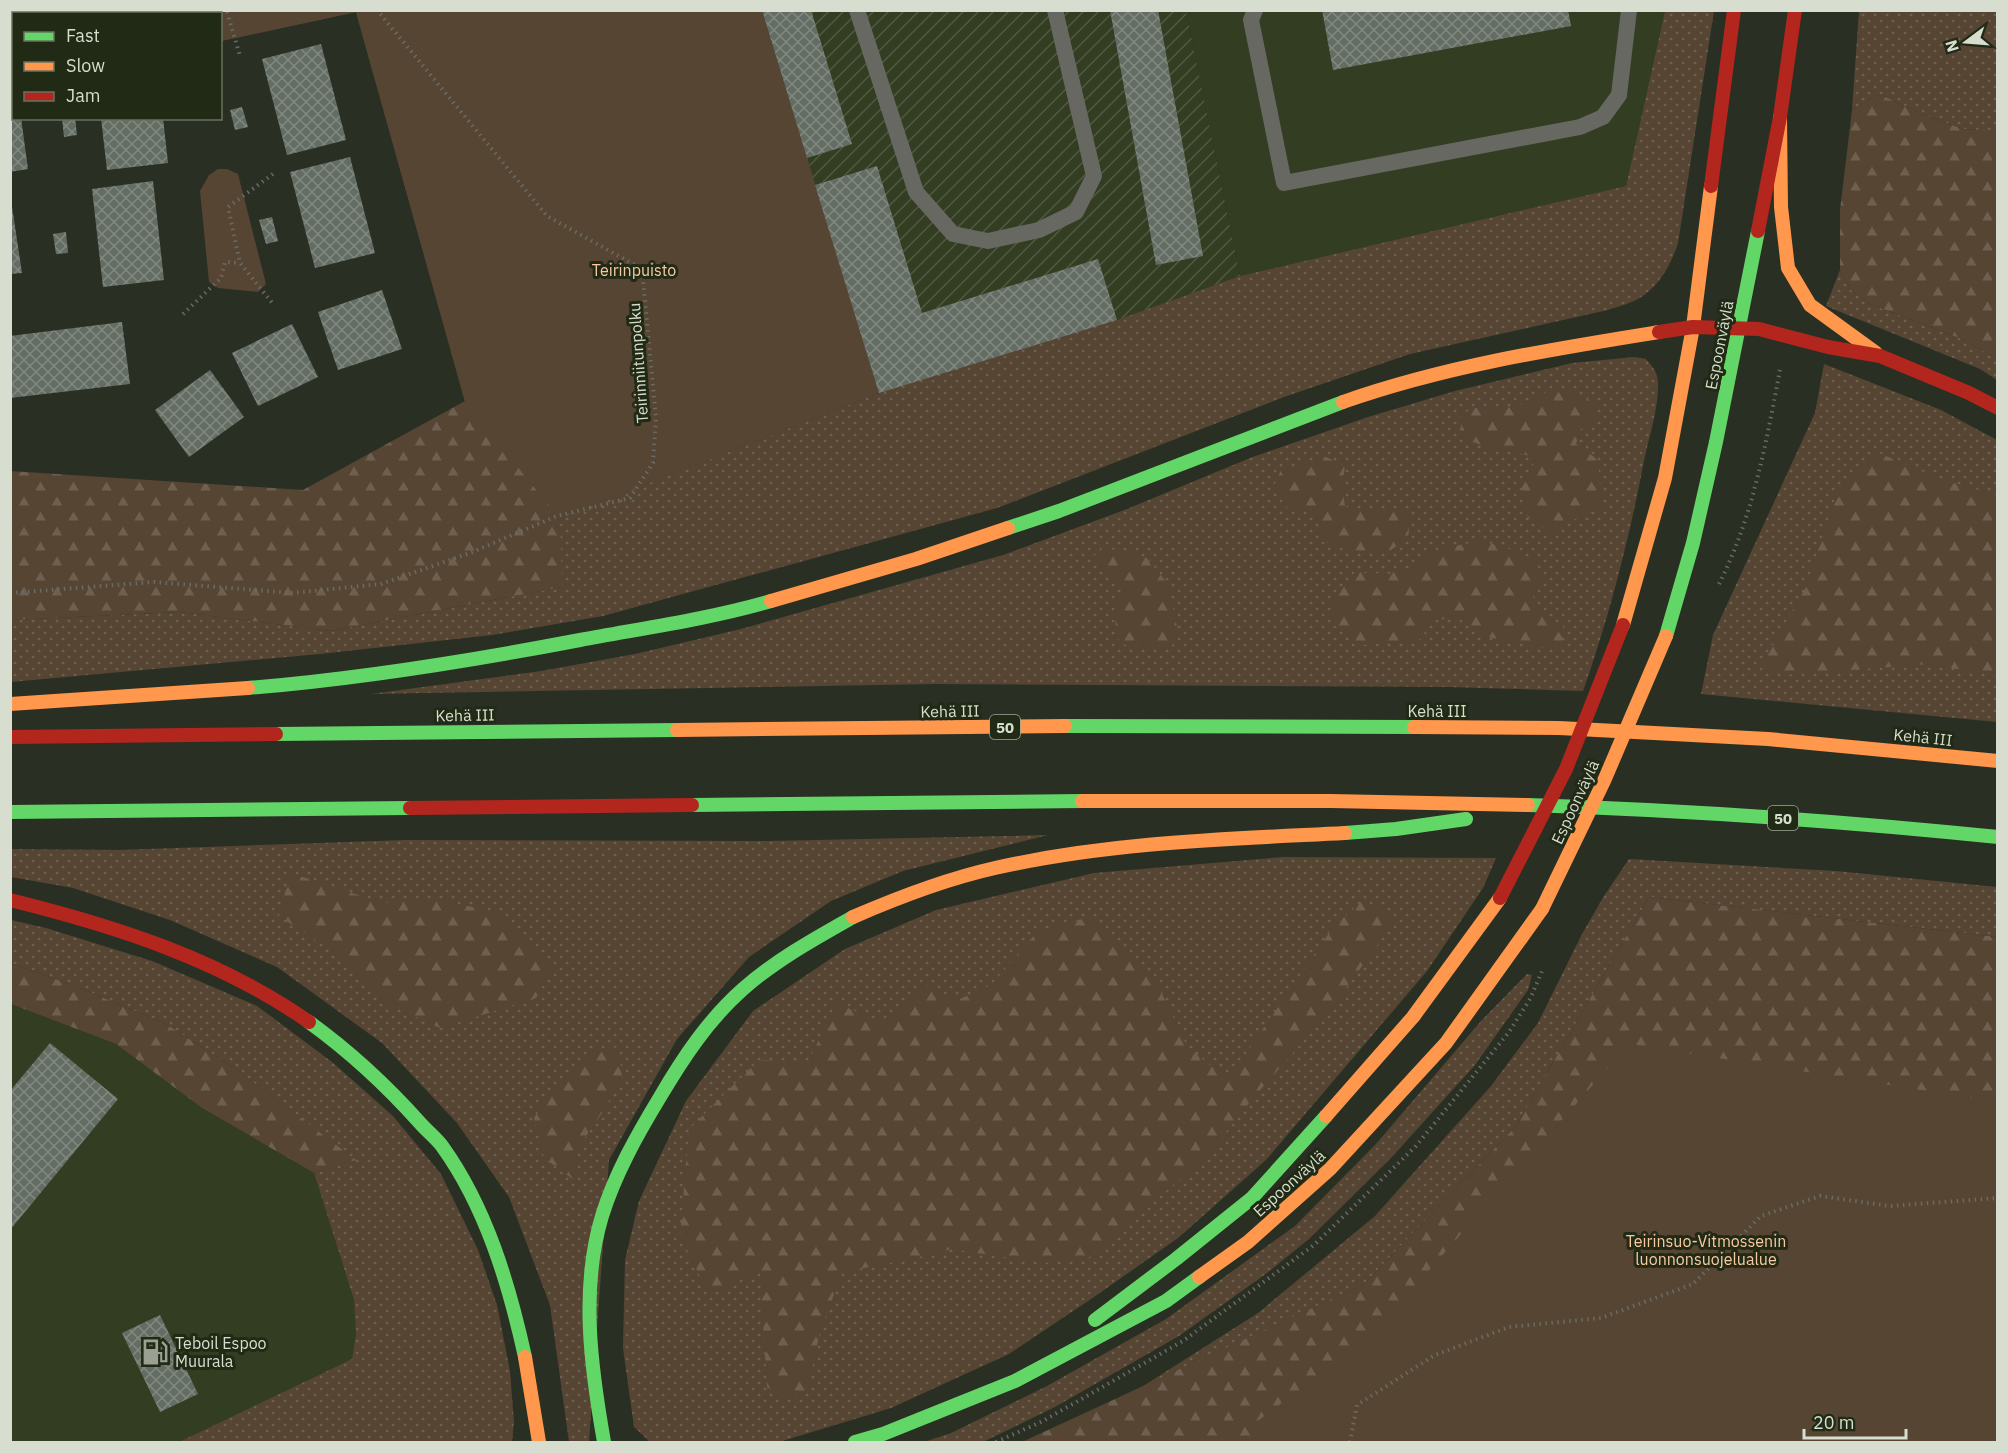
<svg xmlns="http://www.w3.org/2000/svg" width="2008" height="1453" font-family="'IBM Plex Sans',sans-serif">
  <defs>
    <pattern id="industrial-furrows" width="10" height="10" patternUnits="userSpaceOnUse" patternTransform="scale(1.5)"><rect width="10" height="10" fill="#333d22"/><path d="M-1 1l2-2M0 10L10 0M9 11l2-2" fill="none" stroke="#505941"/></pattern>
    <pattern id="grass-dots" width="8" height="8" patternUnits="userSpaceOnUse" patternTransform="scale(1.5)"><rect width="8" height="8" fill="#564533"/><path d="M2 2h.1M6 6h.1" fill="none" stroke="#6e5f50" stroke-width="1.8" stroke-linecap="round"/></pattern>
    <pattern id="forest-firs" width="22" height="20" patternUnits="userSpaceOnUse" patternTransform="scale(1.5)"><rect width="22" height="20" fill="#564533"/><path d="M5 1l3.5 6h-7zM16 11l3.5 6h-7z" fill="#6e5f50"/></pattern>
    <pattern id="building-cross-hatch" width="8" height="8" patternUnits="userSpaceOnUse" patternTransform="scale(1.5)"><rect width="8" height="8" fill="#646d64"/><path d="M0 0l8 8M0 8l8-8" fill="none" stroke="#818880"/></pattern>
  </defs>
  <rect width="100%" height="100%" fill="#2a2f23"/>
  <path fill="#333d22" d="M1186,11H1665L1626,186L1240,276Z
    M11,1004L116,1044L202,1108L314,1173L354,1300L356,1334L352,1359L179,1442H11Z"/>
  <path fill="url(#industrial-furrows)" d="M762,11H1186L1240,276L1117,320L879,393Z"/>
  <path fill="url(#grass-dots)" d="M762,11L879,392L1117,320L1240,276L1626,186L1665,11H1714L1678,243C1671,265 1658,289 1636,300C1628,304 1617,307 1608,310L1410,354L1284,397L997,508L603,616L492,635L320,654L11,682L10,620L180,612L330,631L561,587L559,518L879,393L759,258Z
    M1859,11H1997V131L1963,129L1924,115L1879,94L1852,110Z
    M1840,270L1851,290L1870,304L1962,339L1997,359V380L1980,369L1826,306Z
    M1635,357L1646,359C1653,367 1658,373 1658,383C1659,404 1650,435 1645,456C1630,535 1610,615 1583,691L1448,687L934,684L371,694L541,671L635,654L741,629L1003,555L1127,509L1250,458L1368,417L1455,391L1572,363Z
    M1824,364L1941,410L1997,440V722L1701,694L1713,635L1815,413Z
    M1048,835L903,871L831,901L749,957L677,1039L609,1160L589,1442H569L550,1305L509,1197L457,1123L382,1043L277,967L170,920L73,888L11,877L10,849L119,850L405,840L769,841Z
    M1283,857L1496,858L1483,888L1427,971L1266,1160L1178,1238L1094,1297L1009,1354L891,1408L779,1442H650L634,1427L623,1348L625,1260L639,1201L686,1101L753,1011L845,949L936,910L1094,873Z
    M1629,859L1836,871L1997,887V937L1649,897L1516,1126L1364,1284L1140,1388L1258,1313L1375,1216L1491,1086L1538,1023L1582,934L1604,896Z
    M11,920L46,928L152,961L257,1006L332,1062L393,1116L441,1174L478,1250L497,1305L510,1371L514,1422L512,1442H179L352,1359L356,1334L354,1300L314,1173L355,1160L237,1070L166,1024L80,988L11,963Z
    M1527,974L1532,975L1528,990L1475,1065L1391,1158L1309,1239L1267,1273L1179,1336L1055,1407L983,1442H924L951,1433L1047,1386L1166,1319L1295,1226L1376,1144L1481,1021Z"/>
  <path fill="url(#forest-firs)" d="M11,11H727L879,393L560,518L562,587L330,631L180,612L11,620L10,471L303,490L465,401L356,12L221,41L220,14H14L13,52H11Z
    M1879,94L1924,115L1963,129L1997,131V359L1962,339L1870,304L1851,290L1840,270V210L1852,110Z
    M1553,387L1574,392L1594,403L1596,417L1580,430L1576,444L1598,460L1602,509L1579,517L1550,533L1528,518L1524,494L1519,482L1529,472L1537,458L1515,452L1490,448L1462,438L1460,414L1481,406L1505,408L1532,402Z
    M1874,451L1943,480L1997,495V676L1929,664L1784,675L1760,668L1806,587L1835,498Z
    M1326,457L1345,466L1342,486L1345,506L1359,511L1386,508L1411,514L1408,538L1391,550L1366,552L1332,547L1324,539L1313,508L1288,509L1273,488L1281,470Z
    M1480,541L1505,547L1534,560L1543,575L1533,596L1538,611L1563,626L1562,646L1540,648L1483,636L1458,618L1435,620L1417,642L1359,645L1335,626L1332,600L1355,572L1388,574L1414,567L1436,550Z
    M1103,547L1147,558L1168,584L1177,627L1174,644L1166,648L1125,645L1117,638L1114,606L1122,590L1092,558Z
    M290,873L383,903L428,898L498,912L552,970L536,998L440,1028L390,1005L337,954L279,916Z
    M1649,897L1997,937V1442H1022L1364,1284L1516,1126Z
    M1363,900L1397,918L1325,1017L1253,1098L1208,1155L1087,1259L1043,1263L952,1249L907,1260L842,1272L820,1332L807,1391L788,1399L767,1387L760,1271L709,1295L680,1236L689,1129L759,1060L809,1061L836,1003L881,1022L922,984L958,1000L991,985L1038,931L1090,917L1153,975L1187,1046L1228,1080L1333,927Z
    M11,963L80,988L166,1024L237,1070L356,1160L314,1173L202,1108L116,1044L11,1004Z
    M619,1047L622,1078L602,1113L578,1148V1183L544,1158L534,1118L554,1087L596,1051Z"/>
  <path fill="#564533" d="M10,11H762L879,393L559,518L465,402L356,12L221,41L220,14H14L13,52H11Z
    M218,169H227L238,174L266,284L258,292L218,288L209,282L200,191L209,175Z
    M1629,1044L1997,1102V1442H1258L1247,1429L1371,1336Z"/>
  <path fill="url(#building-cross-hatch)" d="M762,10H811L852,144L807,158Z
    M1110,10H1158L1203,256L1156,265Z
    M1322,10H1568L1571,26L1333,70Z
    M321,44L346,140L287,155L262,59Z
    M10,79H14V118H21L28,169L10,172Z
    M242,107L248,127L235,130L230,110Z
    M62,118H75L77,135L64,137Z
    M101,118H163L168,163L107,170Z
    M350,157L375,253L315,268L290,172Z
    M877,166L922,313L1098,259L1117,320L879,393L815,185Z
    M153,181L164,280L103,287L92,189Z
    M10,193L22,273L10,274Z
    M272,217L278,241L266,244L259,220Z
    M66,232L68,253L56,254L53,234Z
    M382,290L402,349L338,370L318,312Z
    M122,322L130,384L10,398V336Z
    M292,324L318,377L258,406L232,353Z
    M210,370L244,417L189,457L155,410Z
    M50,1043L118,1099L10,1230V1091Z
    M160,1315L198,1394L160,1412L122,1333Z"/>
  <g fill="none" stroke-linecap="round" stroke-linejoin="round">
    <path stroke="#6a6b64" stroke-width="4" stroke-dasharray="1.5 4.5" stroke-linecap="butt" d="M68,10L69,14
      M227,12L240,56
      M22,14L53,10
      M10,15L14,14
      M273,174L228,207L240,263L273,304
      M183,314L221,278L225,262L240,263
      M1719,584C1753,517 1766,443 1780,370
      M10,593L154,582L293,593L381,584L470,553L557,516L630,498L653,463L656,418L642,269L547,216L377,10
      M996,1442L1043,1421L1183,1341L1314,1245L1416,1146L1509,1032L1530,999L1542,971
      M1350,1442L1357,1405L1435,1355L1509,1327L1601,1318L1693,1284L1761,1216L1820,1196L1890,1206L1998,1198"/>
    <path stroke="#676862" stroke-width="16" d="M857,10L916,192L953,234L988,241L1039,230L1076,212L1094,176L1055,10
      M1255,10L1251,20L1284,183L1580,127L1603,117L1619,95L1629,10"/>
    <path stroke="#63d668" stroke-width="14" d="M1008,528L1059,511L1343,402
      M1666,636L1693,543L1716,442L1758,231
      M248,688C359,679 470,661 580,640C644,628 709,619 771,601
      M1065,726L1414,727
      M276,734L677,730
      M692,805L1082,801
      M1528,805C1685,810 1842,821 1998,837
      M10,812L410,808
      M1345,833L1396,829L1466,819
      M309,1022C349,1051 387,1086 420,1123C427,1131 436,1138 442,1146C486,1207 509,1284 525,1357
      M1095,1320L1176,1259L1252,1198L1326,1116
      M604,1442C591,1368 580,1289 602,1216C615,1174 637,1135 660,1097C683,1058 708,1020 743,989C776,960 814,939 853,917
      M855,1442L883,1434L1015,1381L1166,1301L1199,1277"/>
    <path stroke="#ff974d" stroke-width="14" d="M1780,117L1781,207L1788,268L1810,305L1876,353
      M1343,402C1445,366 1553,349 1659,332
      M771,601L916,559L1008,528
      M1623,625L1665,478L1693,327L1711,186
      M10,704L248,688
      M1414,727L1559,728L1768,739L1998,761
      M677,730L1065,726
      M1082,801H1331L1528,805
      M853,917C899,897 946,879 995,868C1110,842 1228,839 1345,833
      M1326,1116L1413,1017L1500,898
      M1199,1277L1248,1242L1330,1169L1446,1043L1542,909
      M525,1357L539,1442"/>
    <path stroke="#b3261e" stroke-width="14" d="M1711,186L1734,10
      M1758,231L1780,117L1795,10
      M1659,332L1693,327L1759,329L1828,347L1880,356L1969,393L1998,408
      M10,737L276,734
      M410,808L692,805
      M10,900C115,926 219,959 309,1022"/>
    <path stroke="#ff974d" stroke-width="14" d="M1542,909L1604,781L1666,636"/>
    <path stroke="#b3261e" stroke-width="14" d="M1500,898L1566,769L1623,625"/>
  </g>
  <defs>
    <g id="fuel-bare" transform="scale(2.07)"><path d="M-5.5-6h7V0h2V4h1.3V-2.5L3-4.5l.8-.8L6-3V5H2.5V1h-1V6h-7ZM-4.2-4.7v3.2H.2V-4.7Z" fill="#9aa193" stroke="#212a14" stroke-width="2.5" paint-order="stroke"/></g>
  </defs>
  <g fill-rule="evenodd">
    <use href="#fuel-bare" x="155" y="1352"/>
  </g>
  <g text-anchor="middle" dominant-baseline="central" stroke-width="6" stroke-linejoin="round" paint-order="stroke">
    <g fill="#212a14" stroke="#a0a898" stroke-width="1.5">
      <rect x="990" y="715" width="30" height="24" rx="4.5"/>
      <rect x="1768" y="806" width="30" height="24" rx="4.5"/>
    </g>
    <g font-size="15" font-weight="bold" fill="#d7ded0">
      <text x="1005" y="727">50</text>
      <text x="1783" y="818">50</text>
    </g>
    <g font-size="16" fill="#f9c9a2" stroke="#212a14">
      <text x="634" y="270">Teirinpuisto</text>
      <text x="1706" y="1241">Teirinsuo-Vitmossenin<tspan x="1706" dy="18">luonnonsuojelualue</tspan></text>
    </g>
    <g font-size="16" fill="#d7ded0" stroke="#212a14">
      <text transform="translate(1719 345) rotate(-79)">Espoonväylä</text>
      <text transform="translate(638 363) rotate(-94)">Teirinniitunpolku</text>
      <text transform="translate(950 711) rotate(-1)">Kehä III</text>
      <text x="1437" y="711">Kehä III</text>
      <text transform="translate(465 715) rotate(-1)">Kehä III</text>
      <text transform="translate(1923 737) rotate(6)">Kehä III</text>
      <text transform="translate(1575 802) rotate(-65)">Espoonväylä</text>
      <text transform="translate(1289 1183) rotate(-42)">Espoonväylä</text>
    </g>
    <g font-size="16" fill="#d7ded0" stroke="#212a14" text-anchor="start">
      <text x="175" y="1343">Teboil Espoo<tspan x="175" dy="18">Muurala</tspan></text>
    </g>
  </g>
  <rect width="2008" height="1453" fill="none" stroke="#d7ded0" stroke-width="24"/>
  <rect x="12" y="12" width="210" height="108" fill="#212a14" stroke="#6a725f" stroke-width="1.5"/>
  <rect x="24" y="32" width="30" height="9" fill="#63d668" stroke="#6a725f" stroke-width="1.5"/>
  <text x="66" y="42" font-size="18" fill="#d7ded0">Fast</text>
  <rect x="24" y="62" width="30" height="9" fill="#ff974d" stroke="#6a725f" stroke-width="1.5"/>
  <text x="66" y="72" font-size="18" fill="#d7ded0">Slow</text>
  <rect x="24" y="92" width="30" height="9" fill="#b3261e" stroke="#6a725f" stroke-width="1.5"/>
  <text x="66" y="102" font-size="18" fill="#d7ded0">Jam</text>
  <g transform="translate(1966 42) rotate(254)" stroke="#212a14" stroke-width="4.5" paint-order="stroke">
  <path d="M0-4.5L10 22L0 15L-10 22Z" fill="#d7ded0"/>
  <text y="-9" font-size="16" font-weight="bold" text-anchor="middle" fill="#d7ded0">N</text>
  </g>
  <path d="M1804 1429v9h102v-9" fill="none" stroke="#d7ded0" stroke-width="3"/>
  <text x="1813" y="1429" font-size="18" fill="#d7ded0" stroke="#212a14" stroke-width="4.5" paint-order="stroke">20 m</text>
</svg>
